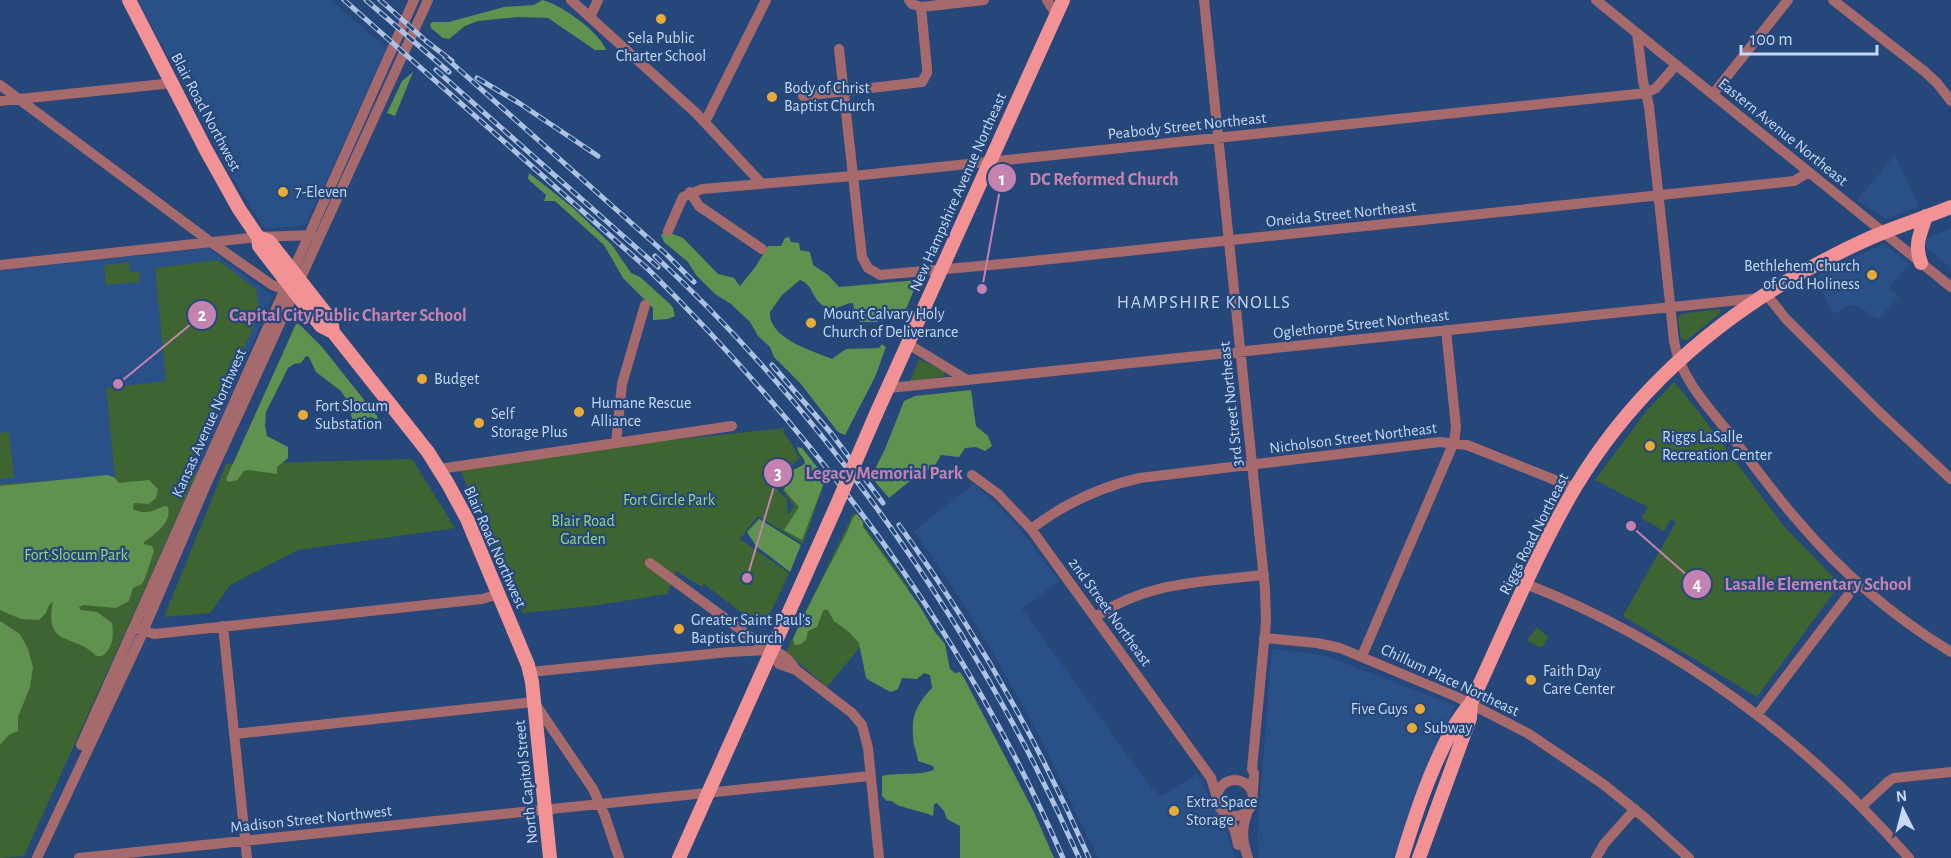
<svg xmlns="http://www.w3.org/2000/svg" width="1951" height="858" font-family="'Alegreya Sans',sans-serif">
  <rect width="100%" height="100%" fill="#264779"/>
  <path fill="#2a5088" d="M138,0H330L387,48L306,225L265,229L228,171Z
    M1895,155L1919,206L1886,219L1857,200Z
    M1951,229V268L1923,245L1931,236Z
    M1885,244L1909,264L1889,288L1899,296L1878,319L1857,305L1849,306L1834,314L1814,277L1851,258Z
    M208,248L273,296L197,473L0,484V270Z
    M974,484L995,502L1017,525L1059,581L1022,609L1151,788L1162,796L1197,774L1225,828L1236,858H1098L1036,729L989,646L950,583L914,531Z
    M1272,649L1324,655L1455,706L1398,858H1258L1257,835Z"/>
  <path fill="#3e6432" d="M218,260L256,289L260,313L187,472L197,473L24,856L0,858V484L115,477L106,388L166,381L155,268Z
    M129,262L130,272H139L140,282L106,285L104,265Z
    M1719,309L1721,310L1720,313L1687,340L1681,339L1678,319L1681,314Z
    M919,359L944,371L945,376L909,383Z
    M1674,382L1695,407L1783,525L1840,584L1757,697L1623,616L1676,522L1671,519L1664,531L1641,518L1648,507L1595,480L1647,410Z
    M785,428L783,431L800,458L795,462L778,491L787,499L788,515L794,506L782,490L808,458L826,479L803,544L758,516L740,539L789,573L765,625L761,627L704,584L702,587L676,571L667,594L592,606L523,613L460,470L651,442Z
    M9,432L14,477L0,479V433Z
    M412,459L455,528L298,550L230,585L210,613L164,617L226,464Z
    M854,512L909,588L827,687L786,652Z
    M1537,627L1548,637L1543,646L1540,647L1529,642L1528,639Z"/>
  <path fill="#5f924e" d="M542,0C560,4 600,32 606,50H595L548,18L518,17L478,21L465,26L449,39L443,38L431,28L430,24L433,22H449L504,7L534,5Z
    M413,72L395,116L387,113L402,81Z
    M529,173L572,207L612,245L631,273L640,277L670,304L673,308L675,316L668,319L653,320V308L623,278L604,245L555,201H544L546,195L528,179Z
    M664,232L673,234L683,238L718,274L734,278L740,286L756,266L768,246H781L785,238L789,237L791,242L799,243L800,250L810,252L813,265L828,275L839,287L918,280L902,319L885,315L877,322H860L856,318L853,303C844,303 838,310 830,308C812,305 815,285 800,280L782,295L770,312C768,339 814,351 832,359L846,349L879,348L882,344L886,347L875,377L845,435L838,432L801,384L774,357L770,347L758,336L750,322L731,304L715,294L696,275L688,262L664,242L661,235Z
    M296,324H299L322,347L377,416L378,420L371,417L353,421L346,399L341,391L316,372L309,357L306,356L301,363L294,364L288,368L266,412L265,426L267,436L288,447V458L277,467V474L248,470L244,471L237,480L228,482L226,479Z
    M971,390L976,426L988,436L992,446L985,451L976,447L965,448L959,457L941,455L934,467L916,476L889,498L871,477L885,449L904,401L915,396Z
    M797,447L802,448L818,468L825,480L802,540L784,530L799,507L784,490L791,471L805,464C805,457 798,455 797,447Z
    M107,475L114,477L119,483L149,480L158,489L156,498L149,504L134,503L133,509C146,516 153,510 165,506L168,507C172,523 155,534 144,542V544L152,546L154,551L145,578L142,584L133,588L129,601L116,608L83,605L79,607L81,610L97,612L112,623C114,636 113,648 102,656H96C75,633 43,648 53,602L49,605L46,613L39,620L21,619L0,610V486Z
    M857,514L863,522V527L919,605L935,632L945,644L950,669L955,673L960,672L964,678L1034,812L1054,858H960V826L947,819L944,811L937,803L934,804L933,816C922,811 911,810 900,806C893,804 894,800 887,801L882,796V776C900,772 918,776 934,770L933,766L918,761C917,752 913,745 913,736C911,714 918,703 932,688L930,675L924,673L917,679L902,678L898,689L891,692C889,691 868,680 866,678L859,643L849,632L834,621L827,609L823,611L817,627L808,631L806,640L801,644L795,645L793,639C809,603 828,569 846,534C850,527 851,518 857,514Z
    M759,519L801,545L790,572L756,546L747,532Z
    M0,621L20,634L28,649L33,667L30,687L18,717V731L9,735L0,745Z"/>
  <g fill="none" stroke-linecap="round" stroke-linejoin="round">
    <path stroke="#a66a6c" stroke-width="10" d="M571,0L696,113L762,184
      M909,0L912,4L921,7L984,0
      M1047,0L1056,14
      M1204,0L1265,589L1266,622L1252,769L1254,773L1253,791
      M1596,0L1951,287
      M1833,0L1924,71L1937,83L1951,101
      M590,17L598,0
      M1637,33L1643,81L1649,106L1674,341C1680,379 1710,409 1733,438C1754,466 1775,495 1798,521C1841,572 1894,617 1951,652
      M839,49L862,257L868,268L880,275L1023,262L1794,181L1809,172
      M0,85L212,243L272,285L289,291
      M1713,94L1788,0
      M803,96L922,82L927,73V68L921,7
      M0,101L173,83
      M705,122L766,0
      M690,192L699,206L762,249
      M668,231L683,197L702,189L853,176L1646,93L1656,88L1676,65
      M0,265L258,237L312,235
      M1766,294L1786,319L1878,411L1951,479
      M908,344L967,380
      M889,388L1759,298
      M616,443L622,384L645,305
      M439,469L732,426
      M972,475L998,494L1031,529L1211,778L1217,798
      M1031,529C1064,504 1099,487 1140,478L1440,442L1467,445L1575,488
      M650,563L756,641C774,652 784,651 796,670
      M1526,584C1675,642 1805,739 1909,858
      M1095,617C1149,581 1202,582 1264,575
      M223,626L247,858
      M137,629L154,634L173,632L482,599L499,594
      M1264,638L1317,643L1340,648L1457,697L1529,734L1603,784L1645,818L1689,858
      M770,650L779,664L796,670L852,713L862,725L868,748L879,858
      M1362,656L1454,442L1456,427L1446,330
      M530,672L729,652L770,650
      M1757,715L1858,582
      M234,734L534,702L593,789L605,816L619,858
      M81,745L414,0
      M1217 798a18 18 0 1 1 36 0a18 18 0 1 1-36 0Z
      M1862,806L1889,781L1894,778L1951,772
      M1227,814L1235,831L1238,845
      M37,858L139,641L205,487L428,0
      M79,858L870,776
      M1248,858C1242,841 1241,829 1248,811
      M1596,858L1604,844L1635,809"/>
    <path stroke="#f29295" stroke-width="14" d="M129,0L206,150L239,209L258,237L259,246L321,326L333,332
      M258,237L269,241L331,320L333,332L428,452L448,484L467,519L513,629L528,665L532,682L550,858
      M1921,263C1914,244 1920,235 1926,216
      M876,414L1063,0
      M679,858L835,509
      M1402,858C1416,812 1440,738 1471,703C1505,631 1535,555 1576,486C1645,372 1750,292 1870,238C1897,226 1924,218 1951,207
      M1419,858L1470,718L1471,703"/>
    <g stroke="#adc2e3" stroke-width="5">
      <path id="rail" d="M344,0L649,270C820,440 967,636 1063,858
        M366,0L449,72
        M380,0L424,39
        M426,41L452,61
        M445,57L665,253L694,282
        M436,70L658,267
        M477,78L519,103L598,156
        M655,256C830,418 983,640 1079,858
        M772,365L831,433L883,503
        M899,525C974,628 1038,741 1089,858"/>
    </g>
    <use href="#rail" stroke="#264779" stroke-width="3" stroke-dasharray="9" stroke-linecap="butt"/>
    <path stroke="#f29295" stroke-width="14" d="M835,509L876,414"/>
  </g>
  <g fill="#e9ab38" stroke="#264779" stroke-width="2">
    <circle cx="661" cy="19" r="6"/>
    <circle cx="772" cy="97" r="6"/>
    <circle cx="283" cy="192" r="6"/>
    <circle cx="1872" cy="275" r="6"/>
    <circle cx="811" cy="323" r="6"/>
    <circle cx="422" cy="379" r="6"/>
    <circle cx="579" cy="412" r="6"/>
    <circle cx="303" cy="415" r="6"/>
    <circle cx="479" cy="423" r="6"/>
    <circle cx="1650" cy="446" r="6"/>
    <circle cx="679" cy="629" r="6"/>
    <circle cx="1531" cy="680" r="6"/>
    <circle cx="1420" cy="709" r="6"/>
    <circle cx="1412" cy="728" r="6"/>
    <circle cx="1174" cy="811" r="6"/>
  </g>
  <g text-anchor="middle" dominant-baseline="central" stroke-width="4.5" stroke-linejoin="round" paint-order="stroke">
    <g font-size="16" fill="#c5d8f6" stroke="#264779" text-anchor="start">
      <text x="661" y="38" text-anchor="middle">Sela Public<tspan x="661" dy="18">Charter School</tspan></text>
      <text x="784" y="88">Body of Christ<tspan x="784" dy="18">Baptist Church</tspan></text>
      <text x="295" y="192">7-Eleven</text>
      <text x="1860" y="266" text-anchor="end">Bethlehem Church<tspan x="1860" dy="18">of God Holiness</tspan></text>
      <text x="823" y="314">Mount Calvary Holy<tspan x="823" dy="18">Church of Deliverance</tspan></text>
      <text x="434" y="379">Budget</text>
      <text x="591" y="403">Humane Rescue<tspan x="591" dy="18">Alliance</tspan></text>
      <text x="315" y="406">Fort Slocum<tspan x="315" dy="18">Substation</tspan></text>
      <text x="491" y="414">Self<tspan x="491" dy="18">Storage Plus</tspan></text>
      <text x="1662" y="437">Riggs LaSalle<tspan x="1662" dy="18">Recreation Center</tspan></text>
      <text x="691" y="620">Greater Saint Paul's<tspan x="691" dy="18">Baptist Church</tspan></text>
      <text x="1543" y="671">Faith Day<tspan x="1543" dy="18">Care Center</tspan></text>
      <text x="1408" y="709" text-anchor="end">Five Guys</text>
      <text x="1424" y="728">Subway</text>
      <text x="1186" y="802">Extra Space<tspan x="1186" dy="18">Storage</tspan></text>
    </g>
    <g font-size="16" fill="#c5d8f6" stroke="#264779">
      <text transform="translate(206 112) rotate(62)">Blair Road Northwest</text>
      <text transform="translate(1187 126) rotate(-6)">Peabody Street Northeast</text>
      <text transform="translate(1783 132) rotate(39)">Eastern Avenue Northeast</text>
      <text transform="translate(958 192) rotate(-66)">New Hampshire Avenue Northeast</text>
      <text transform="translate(1341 214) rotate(-6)">Oneida Street Northeast</text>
      <text transform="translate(1361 324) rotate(-6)">Oglethorpe Street Northeast</text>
      <text transform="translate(1231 404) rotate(-96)">3rd Street Northeast</text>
      <text transform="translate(209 423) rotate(-66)">Kansas Avenue Northwest</text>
      <text transform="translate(1353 438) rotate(-7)">Nicholson Street Northeast</text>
      <text transform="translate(1534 534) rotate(-63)">Riggs Road Northeast</text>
      <text transform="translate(495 547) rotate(66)">Blair Road Northwest</text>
      <text transform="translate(1110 612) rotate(54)">2nd Street Northeast</text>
      <text transform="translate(1450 680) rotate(25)">Chillum Place Northeast</text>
      <text transform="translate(526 782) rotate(-96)">North Capitol Street</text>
      <text transform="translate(311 819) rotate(-6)">Madison Street Northwest</text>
    </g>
    <g font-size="16" fill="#92d77b" stroke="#264779">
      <text x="669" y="500">Fort Circle Park</text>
      <text x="583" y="521">Blair Road<tspan x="583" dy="18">Garden</tspan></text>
      <text x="76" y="555">Fort Slocum Park</text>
    </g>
    <g font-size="18" letter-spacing="1.5" fill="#c5d8f6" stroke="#264779">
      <text x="1204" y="303">HAMPSHIRE KNOLLS</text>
    </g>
  </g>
  <path fill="none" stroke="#c482b0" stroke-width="2" d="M982 289L1002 178M118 384L202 315M747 578L778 473M1631 526L1697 584"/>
  <g fill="#c482b0" stroke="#264779" stroke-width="2">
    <circle cx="982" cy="289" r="6"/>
    <circle cx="118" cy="384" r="6"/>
    <circle cx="747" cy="578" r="6"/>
    <circle cx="1631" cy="526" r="6"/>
    <circle cx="1002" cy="178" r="15"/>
    <circle cx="202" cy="315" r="15"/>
    <circle cx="778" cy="473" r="15"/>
    <circle cx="1697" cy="584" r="15"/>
  </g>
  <g font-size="18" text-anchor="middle" font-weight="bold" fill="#fff">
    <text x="1002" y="185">1</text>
    <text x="202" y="321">2</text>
    <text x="778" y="479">3</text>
    <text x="1697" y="590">4</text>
  </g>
  <g font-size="18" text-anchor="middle" font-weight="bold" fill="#c482b0" stroke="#264779" stroke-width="4.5" stroke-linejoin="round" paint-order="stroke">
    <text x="1104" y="185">DC Reformed Church</text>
    <text x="348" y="321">Capital City Public Charter School</text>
    <text x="884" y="479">Legacy Memorial Park</text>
    <text x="1818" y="590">Lasalle Elementary School</text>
  </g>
  <g transform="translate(1903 810) rotate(354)" stroke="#264779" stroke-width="4.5" paint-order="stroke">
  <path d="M0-4.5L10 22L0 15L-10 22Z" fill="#c5d8f6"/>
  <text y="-9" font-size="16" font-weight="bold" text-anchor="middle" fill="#c5d8f6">N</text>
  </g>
  <path d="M1741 45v9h136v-9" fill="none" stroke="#c5d8f6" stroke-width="3"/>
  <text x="1750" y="45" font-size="18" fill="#c5d8f6" stroke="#264779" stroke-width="4.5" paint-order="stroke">100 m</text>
</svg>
